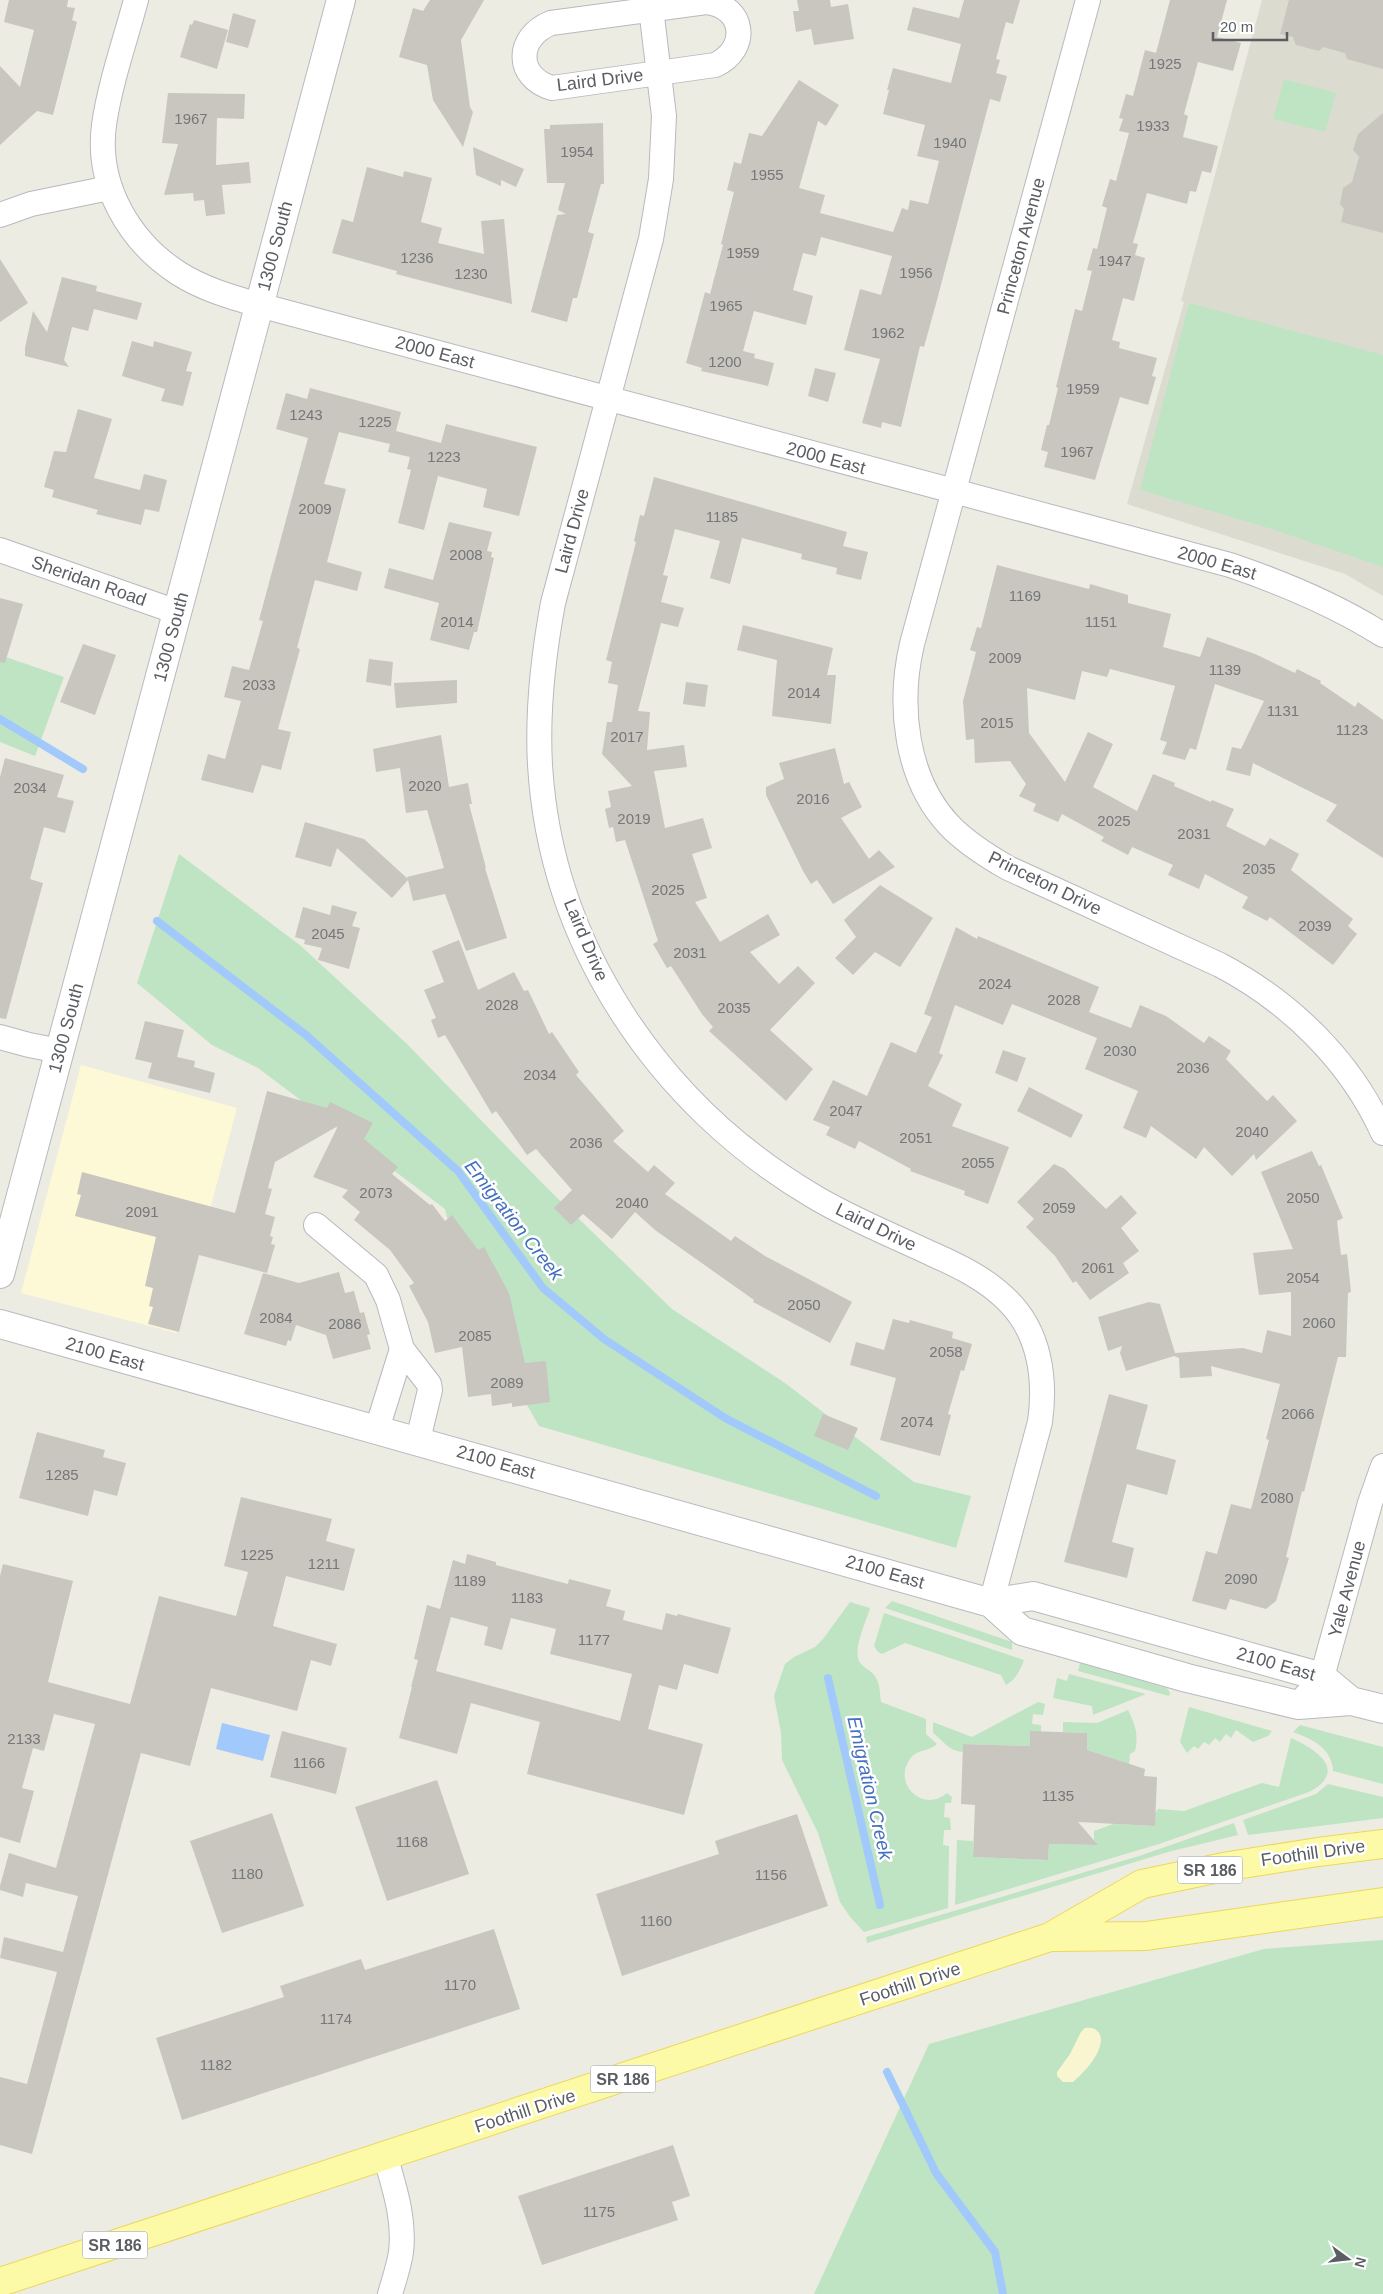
<svg xmlns="http://www.w3.org/2000/svg" width="1383" height="2294" font-family="Helvetica,sans-serif">
  <rect width="100%" height="100%" fill="#edece2"/>
  <path fill="#fdf9d7" d="M81,1065L237,1108L177,1333L21,1293Z"/>
  <path fill="#dcdbd0" d="M1262,0H1383V596L1345,574L1127,504L1184,302L1181,301Z"/>
  <path fill="#bee4c3" d="M1284,79L1336,93L1325,132L1273,119Z
    M1189,303L1383,355V567L1272,529L1140,490Z
    M0,655L64,677L35,756L0,742Z
    M179,854L301,946L406,1043L547,1188L672,1309L785,1383L914,1482L971,1496L956,1548L539,1426L468,1302L445,1209L258,1068L212,1045L137,983Z
    M892,1601L1012,1642V1650L885,1608Z
    M850,1602L870,1608C866,1622 855,1644 858,1658C860,1668 872,1669 876,1678C880,1685 880,1694 881,1702L926,1719V1734L937,1744C928,1752 917,1749 910,1759C892,1783 923,1814 947,1793L952,1797L951,1803H945L944,1817L950,1818L951,1830H944L943,1845L949,1846L948,1908L864,1932L851,1918L840,1902L818,1833L782,1760L781,1733L774,1696L785,1664L794,1657L815,1647L823,1639Z
    M884,1613L1024,1660C1020,1671 1016,1679 1006,1685L1001,1675L905,1643L882,1654L878,1652L874,1646Z
    M1080,1663L1167,1688L1170,1693L1169,1696L1078,1671Z
    M1069,1674L1146,1694L1093,1715L1092,1706L1053,1698L1057,1678L1067,1681Z
    M1038,1702L1045,1704L1043,1715L1033,1714L1032,1724L1041,1725V1732H1031L1030,1746L963,1744V1752C948,1751 944,1741 933,1733V1722L972,1737Z
    M1189,1707L1272,1731L1268,1736L1253,1742L1236,1730L1231,1738L1226,1734L1220,1742L1215,1738L1209,1745L1204,1742L1198,1749L1194,1746L1187,1753L1180,1742Z
    M1128,1710C1135,1724 1139,1735 1135,1751L1130,1754L1129,1764L1087,1750V1733L1063,1732V1722L1097,1723Z
    M1300,1725L1383,1747V1784L1333,1771C1332,1748 1312,1739 1293,1732Z
    M1291,1738C1316,1749 1349,1771 1309,1792L1159,1844L955,1905L957,1840L973,1841V1857L1048,1860L1049,1844L1097,1845L1094,1840V1831L1113,1824L1154,1826V1815L1158,1809L1184,1811L1262,1783L1279,1787Z
    M1328,1784L1383,1797V1818L1248,1835L1243,1820L1316,1794Z
    M1234,1823L1238,1835L1168,1852L867,1943L866,1937L1139,1856Z
    M1383,1940V2294H814L929,2044L1264,1949Z"/>
  <path fill="#f9f5d0" d="M1085,2028C1091,2027 1096,2028 1099,2033C1108,2048 1083,2074 1073,2082H1063L1057,2076V2072L1070,2054L1081,2032Z"/>
  <path fill="#a2c9fc" d="M222,1723L270,1735L263,1761L216,1749Z"/>
  <g fill="none" stroke-linecap="round" stroke-linejoin="round">
    <path stroke="#a2c9fc" stroke-width="8" d="M0,719L83,769
      M157,921L306,1035L458,1171L543,1288L604,1339L725,1418L876,1496
      M828,1678L880,1905
      M887,2072L936,2173L995,2252L1003,2294"/>
  </g>
  <path fill="#c8c6bf" fill-rule="evenodd" d="M9,0H68L67,7L75,8L72,20L77,22L53,115L37,111L0,145V66L20,87L34,30L4,22Z
    M430,0H484L461,40L470,107L473,112L463,147L433,100L427,65L399,57L413,8L423,11Z
    M797,0H830L831,7L848,4L854,39L814,45L811,29L796,32L793,11H799Z
    M964,0H1020L1013,24L1006,22L996,59L1000,60L996,73L1007,76L1000,102L990,99L937,300L924,347L920,346L901,427L882,422L881,428L862,423L880,359L844,350L860,289L881,295L892,256L821,237L816,256L803,253L793,290L813,296L806,325L754,311L743,351L755,354L754,358L774,363L768,386L701,371L702,368L686,363L705,292L710,294L723,245L721,244L734,192L727,190L734,162L741,164L749,133L762,136L799,80L839,105L826,126L818,121L799,188L825,195L820,213L893,232L902,208L908,210L910,200L928,204L939,161L917,156L925,125L883,114L889,90H887L893,68L951,83L961,44L907,30L913,7L959,18Z
    M1170,0H1227L1217,37L1241,43L1233,71L1198,62L1184,114L1188,116L1183,137L1218,146L1211,173L1202,171L1196,192L1190,191L1187,204L1147,193L1133,243L1138,244L1135,255L1145,258L1134,301L1123,298L1112,340L1120,342L1119,348L1157,358L1152,376L1156,377L1148,405L1120,397L1095,480L1044,467L1048,452L1041,450L1047,425H1049L1058,388L1056,387L1075,309L1082,311L1092,271L1087,270L1093,248L1097,249L1107,208L1102,206L1110,179L1116,181L1129,133L1119,131L1123,119L1119,118L1126,94L1133,96L1145,50L1156,53Z
    M1289,0H1383V69L1347,59L1345,53L1323,47L1319,51L1296,45L1293,37L1280,34Z
    M233,13L256,20L248,48L226,42Z
    M194,20L228,30L217,69L180,57L190,24L192,25Z
    M168,93L245,94L244,119L217,118L216,165L249,162L251,183L222,185L225,214L206,216L204,200L194,201L193,193L164,195L178,144L162,143Z
    M1383,113V233L1341,222L1344,209L1340,204L1343,188L1352,182L1359,157L1353,150L1358,134Z
    M603,123L604,184H601L588,232L594,234L577,298H573L567,322L531,312L557,215L566,214L558,210L565,183H547L544,129H550V125Z
    M473,147L524,169L516,187L501,180V186L476,175Z
    M367,167L403,177L404,171L432,178L421,222L442,228L438,243L484,254L481,221L504,219L512,304L396,274L397,271L393,270L332,253L342,219L353,222Z
    M0,259L28,303L0,322Z
    M62,277L97,286L96,291L142,303L137,320L94,309L88,331L72,327L64,360L69,367L25,356V348L33,311L47,332Z
    M132,341L153,347L154,341L192,352L186,371L192,372L183,406L161,401L165,389L122,376Z
    M815,368L836,373L828,402L808,396Z
    M310,388L401,412L396,431L441,443L446,424L537,447L519,516L483,507L487,489L438,476L424,530L398,523L411,470L407,469L410,457L388,452L390,444L339,432L324,484L346,489L327,562L362,572L357,591L315,580L297,648L300,649L278,729L291,732L281,770L262,765L253,793L201,780L208,754L225,759L241,701L224,697L232,666L249,670L263,621L259,620L308,438L276,429L286,393L307,399Z
    M78,409L112,419L94,478L140,490L144,474L167,480L159,512L145,509L141,525L96,514L98,510L52,497L54,490L44,487L54,451L66,452Z
    M654,477L847,532L843,546L868,552L861,580L836,574L837,568L801,559L802,554L742,538L730,584L710,578L720,541L675,529L663,575L668,576L661,602L684,608L678,627L661,623L638,711L650,712L647,750L684,745L687,767L654,771L665,828L703,818L712,848L692,854L707,898L695,902L720,942L768,914L780,935L750,952L779,984L798,966L815,983L770,1030L813,1069L786,1101L709,1031L713,1027L702,1014L671,966L667,968L653,944L658,941L625,840L616,842L613,827L609,828L605,809L611,807L608,791L632,786L602,754L607,722H612L618,685L608,683L612,662L606,660L636,542L634,541L640,515L644,516Z
    M449,522L492,532L487,551L492,552L491,557L494,558L477,632H474L469,650L430,640L439,603L384,588L389,568L433,580Z
    M997,565L1089,589L1090,584L1128,595V603L1171,614L1163,647L1200,657L1207,637L1255,654L1295,673L1297,669L1321,681L1320,683L1355,707L1358,702L1383,720V858L1326,821L1337,805L1253,763L1250,776L1226,770L1232,747L1241,749L1264,701L1215,684L1196,750L1190,748L1185,760L1162,754L1167,742L1160,740L1175,686L1110,669L1107,677L1082,671L1075,700L1027,688L1029,733L1065,782L1088,732L1113,744L1093,787L1137,811L1153,774L1175,783L1174,786L1211,802L1212,800L1234,809L1226,826L1265,846L1270,838L1299,854L1291,870L1353,919L1348,926L1357,934L1333,965L1270,917L1267,921L1242,908L1248,897L1205,874L1199,889L1168,875L1173,865L1132,847L1128,855L1101,841L1104,837L1062,814L1058,822L1033,811L1036,804L1019,796L1026,784L1010,761L975,763L974,739L966,740L963,701L976,652L970,650L977,627L981,628Z
    M0,598L23,604L5,663L0,662Z
    M743,625L833,648L827,675H836L831,724L772,716L777,660L737,650Z
    M83,644L116,655L95,715L60,702Z
    M369,659L393,662L391,686L366,682Z
    M457,680V703L396,708L394,683Z
    M686,682L708,685L705,707L683,704Z
    M441,735L449,787L468,783L472,804H469L486,868H485L507,938L466,951L445,894L413,901L408,880L392,898L337,848L331,867L295,857L305,822L364,839L408,879L407,877L444,868L427,810L406,813L400,768L376,772L373,749Z
    M835,748L844,784L849,782L862,807L841,818L869,859L879,850L895,867L833,904L817,880L811,884L803,871L766,795V787L784,779L779,763Z
    M5,758L64,775L57,797L74,801L65,833L44,827L30,879L43,883L6,1019L0,1018V777Z
    M880,885L933,918L900,967L875,952L853,975L835,958L856,937L844,920Z
    M332,905L357,912L352,926L360,928L349,969L318,960L322,948L304,944L305,940L295,937L303,907L330,915Z
    M956,927L977,939L978,936L1099,987L1089,1012L1131,1028L1140,1005L1166,1016L1204,1043L1209,1036L1231,1051L1226,1059L1267,1101L1273,1095L1297,1121L1256,1160L1254,1154L1232,1176L1204,1147L1196,1159L1151,1126L1146,1138L1123,1128L1138,1091L1085,1069L1097,1038L1012,1004L1003,1025L955,1005L939,1053L943,1055L928,1086L962,1104L952,1126L1009,1147L988,1204L964,1195L965,1191L910,1171L911,1169L859,1141L855,1149L826,1135L830,1127L813,1120L833,1080L867,1096L891,1042L916,1053L932,1017L924,1014Z
    M459,940L478,990L514,972L524,991L528,990L549,1034L552,1032L579,1072L576,1075L624,1131L613,1141L648,1172L654,1165L675,1183L665,1194L731,1241L735,1236L765,1256L852,1302L830,1343L753,1302L754,1300L655,1230L635,1212L612,1239L583,1214L571,1225L554,1208L572,1190L536,1149L527,1155L496,1111L492,1114L445,1035L438,1038L431,1020L436,1018L424,990L444,982L432,951Z
    M145,1021L184,1030L177,1057L195,1061L194,1067L215,1073L210,1093L148,1078L152,1063L135,1059Z
    M1003,1050L1026,1058L1017,1082L995,1073Z
    M1029,1087L1083,1115L1071,1138L1017,1111Z
    M267,1091L327,1108L330,1102L373,1123L364,1139L398,1167L392,1174L430,1205L432,1204L445,1221L452,1215L478,1250L484,1247L509,1293L525,1363L546,1361L550,1402L512,1407V1403L492,1406L491,1394L468,1397L462,1347L435,1353L428,1322L409,1286L414,1283L390,1250L354,1220L360,1212L342,1197L348,1190L313,1177L338,1126L275,1162L268,1188L272,1189L265,1214L275,1217L270,1236L273,1237L271,1244L275,1245L267,1273L199,1255L179,1332L148,1324L153,1307L149,1306L153,1288L145,1286L156,1237L75,1216L81,1195L77,1194L82,1172L235,1213Z
    M1312,1151L1319,1166L1321,1165L1343,1218L1337,1221L1341,1255L1347,1254L1351,1292L1348,1293L1346,1357H1338L1304,1492L1302,1491L1286,1557L1289,1558L1276,1601L1266,1609L1230,1599L1226,1610L1192,1601L1206,1551L1217,1554L1231,1504L1251,1509L1269,1440L1266,1439L1280,1384L1211,1366L1212,1376L1180,1378L1179,1358L1174,1356L1126,1371L1120,1353L1122,1346L1108,1351L1098,1317L1149,1302L1160,1304L1175,1353L1243,1348L1262,1353L1267,1330L1291,1336V1292L1259,1295L1253,1253L1293,1249L1261,1172Z
    M1054,1164L1065,1169L1106,1209L1121,1195L1137,1213L1121,1228L1139,1251L1123,1263L1129,1273L1090,1300L1076,1281L1073,1283L1055,1256L1026,1227L1034,1219L1017,1202Z
    M339,1272L345,1293L354,1291L360,1313L364,1312L370,1334L367,1335L371,1349L333,1359L326,1335L296,1325L291,1341L288,1340L286,1346L244,1334L263,1273L299,1283Z
    M893,1319L909,1323L910,1320L953,1332L952,1338L972,1344L964,1371L961,1370L948,1414L951,1415L940,1456L880,1440L896,1378L850,1365L856,1342L884,1350Z
    M1109,1394L1148,1405L1136,1449L1176,1460L1167,1495L1127,1484L1112,1542L1134,1548L1127,1578L1064,1562Z
    M823,1414L858,1428L848,1450L814,1436Z
    M37,1432L105,1450L103,1457L126,1463L117,1496L94,1490L88,1516L19,1498Z
    M241,1497L332,1519L326,1541L355,1549L344,1591L286,1576L273,1626L337,1644L331,1666L311,1660L297,1711L211,1688L190,1766L141,1753L32,2154L0,2145V2077L27,2084L57,1972L0,1958L4,1937L63,1952L78,1896L26,1883L23,1897L0,1890V1886L9,1853L56,1868L95,1724L54,1714L44,1751L33,1748L22,1788L34,1791L20,1843L0,1837V1576L3,1564L73,1581L48,1682L130,1704L159,1596L236,1616L248,1572L224,1566Z
    M467,1554L496,1562V1565L568,1584L569,1579L611,1590L606,1606L625,1611L623,1620L662,1630L666,1613L677,1616L678,1614L731,1628L718,1674L684,1664L677,1690L659,1685L648,1729L703,1744L684,1815L527,1774L540,1722L471,1703L457,1754L399,1738L412,1687H411L418,1660L414,1659L427,1605L440,1609L453,1560L465,1564ZM451,1617L488,1627L484,1645L502,1650L511,1618L556,1629L550,1654L632,1674L620,1721L436,1671Z
    M282,1731L347,1748L336,1794L270,1777Z
    M1030,1731L1087,1733V1750L1145,1769L1144,1776L1157,1777L1155,1826L1078,1822L1098,1845L1049,1844L1048,1860L973,1857L975,1805L961,1804L963,1744L1030,1746Z
    M437,1780L469,1874L387,1901L355,1807Z
    M272,1813L304,1906L222,1933L190,1841Z
    M797,1814L828,1906L622,1976L596,1894L719,1854L715,1841Z
    M494,1929L520,2009L182,2120L156,2038L284,1997L280,1986L361,1959L365,1970Z
    M673,2145L690,2196L672,2202L678,2220L542,2265L518,2196Z"/>
  <g fill="none" stroke-linecap="round" stroke-linejoin="round">
    <g stroke="#b7b9be" stroke-width="26">
      <path id="street" d="M136,0C125,41 110,83 104,125C96,185 129,241 178,273C203,289 231,297 259,305L1230,565C1283,583 1336,605 1383,635
        M650,0L664,116L661,179L651,239L553,603C543,657 537,711 540,765C551,946 659,1105 813,1196C851,1219 892,1235 932,1254C959,1266 986,1279 1007,1300C1040,1332 1046,1379 1040,1422L991,1603
        M1088,0L912,644C898,704 905,778 949,825C966,843 987,856 1008,868L1220,965C1290,1002 1350,1060 1383,1133
        M706,2C745,6 750,49 715,65L552,88C515,77 516,37 551,23Z
        M0,215L31,204L109,188
        M0,550L177,612
        M0,1037L29,1045L60,1051
        M316,1225L376,1275L388,1300L402,1349L429,1384L430,1390L418,1440
        M377,1429L402,1349
        M1298,1705L1322,1677L1370,1503L1383,1466
        M385,2155C394,2187 405,2218 401,2252C399,2266 394,2280 390,2294"/>
    </g>
    <g stroke="#b7bac0" stroke-width="30">
      <path id="secondary" d="M0,1274L341,0
        M0,1324C330,1416 661,1507 991,1603L1033,1596L1322,1677L1351,1701
        M991,1603L1022,1631L1187,1678L1298,1705L1351,1701L1383,1709"/>
    </g>
    <g stroke="#edd75a" stroke-width="30">
      <path id="primary" d="M1052,1937L1146,1936L1383,1902
        M0,2282L1050,1937L1142,1884L1229,1866L1318,1852L1383,1844"/>
    </g>
    <use href="#street" stroke="#fff" stroke-width="24"/>
    <use href="#secondary" stroke="#fff" stroke-width="28"/>
    <use href="#primary" stroke="#fdfaa7" stroke-width="28"/>
  </g>
  <g text-anchor="middle" dominant-baseline="central" stroke-width="5" stroke-linejoin="round" paint-order="stroke">
    <g font-size="15" fill="#767779">
      <text x="1165" y="63">1925</text>
      <text x="191" y="118">1967</text>
      <text x="1153" y="125">1933</text>
      <text x="950" y="142">1940</text>
      <text x="577" y="151">1954</text>
      <text x="767" y="174">1955</text>
      <text x="743" y="252">1959</text>
      <text x="417" y="257">1236</text>
      <text x="1115" y="260">1947</text>
      <text x="916" y="272">1956</text>
      <text x="471" y="273">1230</text>
      <text x="726" y="305">1965</text>
      <text x="888" y="332">1962</text>
      <text x="725" y="361">1200</text>
      <text x="1083" y="388">1959</text>
      <text x="306" y="414">1243</text>
      <text x="375" y="421">1225</text>
      <text x="1077" y="451">1967</text>
      <text x="444" y="456">1223</text>
      <text x="315" y="508">2009</text>
      <text x="722" y="516">1185</text>
      <text x="466" y="554">2008</text>
      <text x="1025" y="595">1169</text>
      <text x="457" y="621">2014</text>
      <text x="1101" y="621">1151</text>
      <text x="1005" y="657">2009</text>
      <text x="1225" y="669">1139</text>
      <text x="259" y="684">2033</text>
      <text x="804" y="692">2014</text>
      <text x="1283" y="710">1131</text>
      <text x="997" y="722">2015</text>
      <text x="1352" y="729">1123</text>
      <text x="627" y="736">2017</text>
      <text x="425" y="785">2020</text>
      <text x="30" y="787">2034</text>
      <text x="813" y="798">2016</text>
      <text x="634" y="818">2019</text>
      <text x="1114" y="820">2025</text>
      <text x="1194" y="833">2031</text>
      <text x="1259" y="868">2035</text>
      <text x="668" y="889">2025</text>
      <text x="1315" y="925">2039</text>
      <text x="328" y="933">2045</text>
      <text x="690" y="952">2031</text>
      <text x="995" y="983">2024</text>
      <text x="1064" y="999">2028</text>
      <text x="502" y="1004">2028</text>
      <text x="734" y="1007">2035</text>
      <text x="1120" y="1050">2030</text>
      <text x="1193" y="1067">2036</text>
      <text x="540" y="1074">2034</text>
      <text x="846" y="1110">2047</text>
      <text x="1252" y="1131">2040</text>
      <text x="916" y="1137">2051</text>
      <text x="586" y="1142">2036</text>
      <text x="978" y="1162">2055</text>
      <text x="376" y="1192">2073</text>
      <text x="1303" y="1197">2050</text>
      <text x="632" y="1202">2040</text>
      <text x="1059" y="1207">2059</text>
      <text x="142" y="1211">2091</text>
      <text x="1098" y="1267">2061</text>
      <text x="1303" y="1277">2054</text>
      <text x="804" y="1304">2050</text>
      <text x="276" y="1317">2084</text>
      <text x="1319" y="1322">2060</text>
      <text x="345" y="1323">2086</text>
      <text x="475" y="1335">2085</text>
      <text x="946" y="1351">2058</text>
      <text x="507" y="1382">2089</text>
      <text x="1298" y="1413">2066</text>
      <text x="917" y="1421">2074</text>
      <text x="62" y="1474">1285</text>
      <text x="1277" y="1497">2080</text>
      <text x="257" y="1554">1225</text>
      <text x="324" y="1563">1211</text>
      <text x="1241" y="1578">2090</text>
      <text x="470" y="1580">1189</text>
      <text x="527" y="1597">1183</text>
      <text x="594" y="1639">1177</text>
      <text x="24" y="1738">2133</text>
      <text x="309" y="1762">1166</text>
      <text x="1058" y="1795">1135</text>
      <text x="412" y="1841">1168</text>
      <text x="247" y="1873">1180</text>
      <text x="771" y="1874">1156</text>
      <text x="656" y="1920">1160</text>
      <text x="460" y="1984">1170</text>
      <text x="336" y="2018">1174</text>
      <text x="216" y="2064">1182</text>
      <text x="599" y="2211">1175</text>
    </g>
    <g fill="#fff" stroke="#8c8e91" stroke-width="1">
      <rect x="1177.5" y="1856.5" width="65" height="27" rx="4"/>
      <rect x="590.5" y="2065.5" width="65" height="27" rx="4"/>
      <rect x="82.5" y="2231.5" width="65" height="27" rx="4"/>
    </g>
    <g font-size="16" font-weight="bold" fill="#5a5d62">
      <text x="1210" y="1870">SR 186</text>
      <text x="623" y="2079">SR 186</text>
      <text x="115" y="2245">SR 186</text>
    </g>
    <g font-size="18" fill="#5a5d62" stroke="#fff">
      <text transform="translate(600 80) rotate(-7)">Laird Drive</text>
      <text transform="translate(275 246) rotate(-75)">1300 South</text>
      <text transform="translate(1021 246) rotate(-75)">Princeton Avenue</text>
      <text transform="translate(435 352) rotate(15)">2000 East</text>
      <text transform="translate(826 458) rotate(15)">2000 East</text>
      <text transform="translate(572 531) rotate(-75)">Laird Drive</text>
      <text transform="translate(1217 563) rotate(16)">2000 East</text>
      <text transform="translate(89 581) rotate(19)">Sheridan Road</text>
      <text transform="translate(171 637) rotate(-75)">1300 South</text>
      <text transform="translate(1045 883) rotate(26)">Princeton Drive</text>
      <text transform="translate(586 940) rotate(67)">Laird Drive</text>
      <text transform="translate(66 1028) rotate(-75)">1300 South</text>
      <text transform="translate(876 1227) rotate(26)">Laird Drive</text>
      <text transform="translate(105 1354) rotate(16)">2100 East</text>
      <text transform="translate(496 1462) rotate(16)">2100 East</text>
      <text transform="translate(885 1572) rotate(16)">2100 East</text>
      <text transform="translate(1347 1589) rotate(-75)">Yale Avenue</text>
      <text transform="translate(1276 1664) rotate(16)">2100 East</text>
      <text transform="translate(1313 1853) rotate(-8)">Foothill Drive</text>
      <text transform="translate(910 1984) rotate(-18)">Foothill Drive</text>
      <text transform="translate(525 2111) rotate(-18)">Foothill Drive</text>
    </g>
    <g font-size="19" font-style="italic" fill="#4570bf" stroke="#fff">
      <text transform="translate(514 1220) rotate(52)">Emigration Creek</text>
      <text transform="translate(870 1788) rotate(77)">Emigration Creek</text>
    </g>
  </g>
  <g transform="translate(1348 2259) rotate(105)" stroke="#ffffff" stroke-width="4" paint-order="stroke">
  <path d="M0-4L9 19L0 12L-9 19Z" fill="#5a5d62"/>
  <text y="-8" font-size="14" font-weight="bold" text-anchor="middle" fill="#5a5d62">N</text>
  </g>
  <path d="M1213 32v8h74v-8" fill="none" stroke="#5a5d62" stroke-width="2.5"/>
  <text x="1220" y="32" font-size="15" fill="#5a5d62" stroke="#ffffff" stroke-width="4" paint-order="stroke">20 m</text>
</svg>
